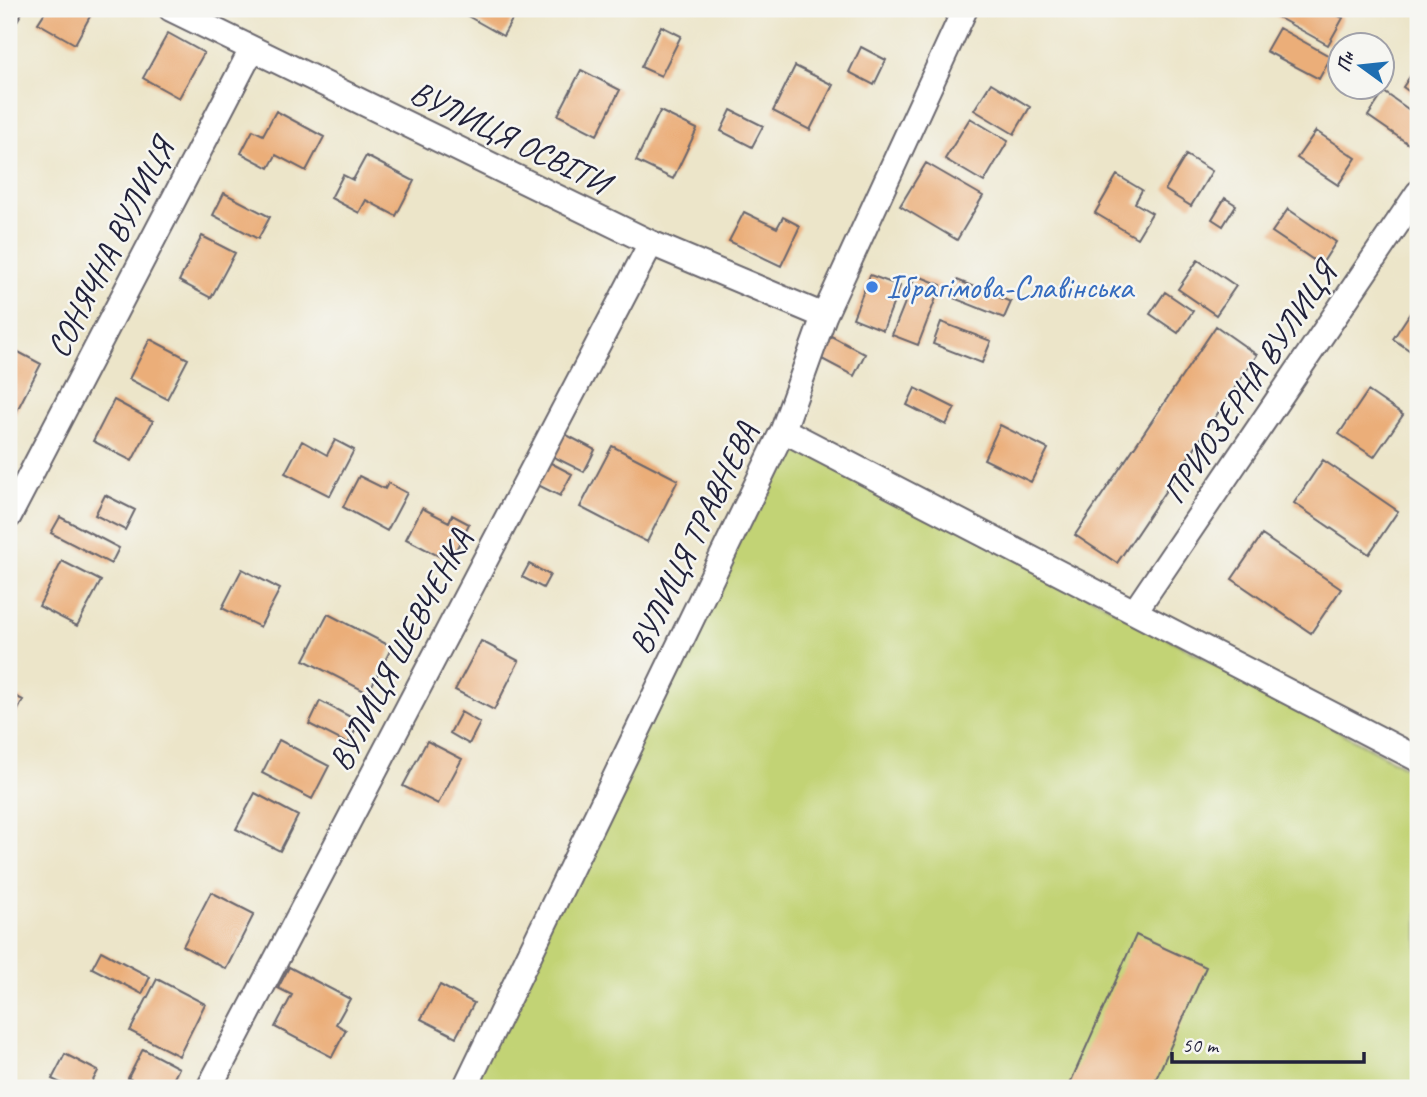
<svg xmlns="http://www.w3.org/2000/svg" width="1427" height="1097" font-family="Caveat,sans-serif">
  <rect width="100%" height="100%" fill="#f6f6f2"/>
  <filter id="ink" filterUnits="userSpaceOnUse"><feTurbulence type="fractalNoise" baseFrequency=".0143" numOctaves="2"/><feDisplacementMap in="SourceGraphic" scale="14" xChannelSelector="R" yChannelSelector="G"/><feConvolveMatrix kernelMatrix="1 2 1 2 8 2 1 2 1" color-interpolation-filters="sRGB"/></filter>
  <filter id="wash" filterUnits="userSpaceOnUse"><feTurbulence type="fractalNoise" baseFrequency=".00686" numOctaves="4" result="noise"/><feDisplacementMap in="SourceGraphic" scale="28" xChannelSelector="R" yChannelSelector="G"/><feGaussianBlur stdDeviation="1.57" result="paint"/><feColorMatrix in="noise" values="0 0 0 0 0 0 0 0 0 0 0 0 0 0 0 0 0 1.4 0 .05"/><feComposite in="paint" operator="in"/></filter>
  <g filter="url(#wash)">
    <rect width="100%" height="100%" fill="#ece5c9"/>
    <path fill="#c2d375" stroke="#727a58" stroke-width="2" d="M783,430L1418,774V1088H465Z"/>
    <g id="blocks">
      <path fill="#ebae79" d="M9,9H24L9,35Z
        M47,9H94L75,44L38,23Z
        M467,9H518L503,36L464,14Z
        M1263,9H1325L1343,18L1328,45Z
        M661,26L681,36L661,76L641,67Z
        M1279,28L1331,57L1319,79L1266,51Z
        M168,33L204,53L179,98L143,78Z
        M861,47L886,60L874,85L849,72Z
        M795,66L833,85L810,130L773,111Z
        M1415,69L1418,71V98L1403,87Z
        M581,70L620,90L597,135L558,115Z
        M991,83L1030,107L1014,134L974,110Z
        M1384,92L1418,116V139L1413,147L1368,116Z
        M731,110L763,126L752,147L721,131Z
        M276,111L324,137L306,171L276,155L269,168L241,153L253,130L263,135Z
        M660,111L697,129L673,179L636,161Z
        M970,118L1008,141L984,182L945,159Z
        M1316,131L1356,158L1338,185L1297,158Z
        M1186,155L1212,171L1191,206L1165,190Z
        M366,156L414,181L396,216L366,200L359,213L331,198L343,175L353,180Z
        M926,163L983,196L957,240L900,206Z
        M1117,175L1142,190L1135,203L1152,213L1137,238L1095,213Z
        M224,193L270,217L258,239L213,215Z
        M1225,198L1236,205L1223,226L1212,219Z
        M1288,209L1336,242L1321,265L1272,232Z
        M744,212L777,228L783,217L800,226L781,266L729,241Z
        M202,236L235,253L211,298L179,281Z
        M1198,260L1236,286L1216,315L1178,289Z
        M870,275L900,286L883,330L853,318Z
        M916,275L941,285L918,345L892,335Z
        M957,280L1011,302L1004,318L951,297Z
        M1165,292L1193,311L1178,333L1150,314Z
        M1418,301V356L1393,339Z
        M941,322L991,341L982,363L933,344Z
        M1216,326L1257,355L1117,563L1075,535Z
        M831,336L865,354L854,376L820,358Z
        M150,339L188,359L167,399L129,379Z
        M9,347L41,364L9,426Z
        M915,388L955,408L946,425L907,405Z
        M1368,391L1403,415L1374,457L1339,434Z
        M114,400L153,421L132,461L93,441Z
        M1000,425L1048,449L1031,482L984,459Z
        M561,432L595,450L584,472L550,455Z
        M335,440L354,450L330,496L285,473L302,441L327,455Z
        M612,446L678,480L647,542L580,507Z
        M1323,460L1398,511L1369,554L1294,503Z
        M549,462L572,474L560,496L538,485Z
        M359,476L385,489L388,483L407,493L387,531L343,507Z
        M105,495L135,510L125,530L95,515Z
        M422,508L449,522L452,515L469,524L450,562L406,539Z
        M60,517L119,548L111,564L51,533Z
        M1262,535L1341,589L1311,633L1232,579Z
        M62,561L101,581L77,626L39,606Z
        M529,564L550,575L543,588L522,577Z
        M242,569L280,589L260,627L222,608Z
        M328,614L392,647L368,693L304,660Z
        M481,641L519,661L494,710L455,690Z
        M9,693L23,700L9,728Z
        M320,701L360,722L348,744L309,724Z
        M461,712L480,723L469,744L450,733Z
        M279,740L329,766L312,799L262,773Z
        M427,741L462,759L438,804L403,786Z
        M255,793L298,816L280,851L236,829Z
        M211,892L254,914L226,969L183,946Z
        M1136,935L1206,967L1152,1088H1068Z
        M101,951L150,977L142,994L92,968Z
        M289,967L350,999L336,1024L346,1030L332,1057L275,1027L292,995L278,988Z
        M157,979L205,1004L179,1056L130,1031Z
        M440,985L474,1003L456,1037L421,1019Z
        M143,1049L179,1068L169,1088H147L128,1078Z
        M65,1054L98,1071L89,1088H71L52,1079Z"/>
    </g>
  </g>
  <g filter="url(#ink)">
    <use href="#blocks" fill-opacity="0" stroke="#69666d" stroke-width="2"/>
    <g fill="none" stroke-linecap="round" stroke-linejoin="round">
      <g stroke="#69666d" stroke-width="28">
        <path id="street" d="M171,9L651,243L824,316
          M783,430L1418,759
          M9,516L252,49
          M1135,611L1418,193
          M209,1088L651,243
          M465,1088L783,430L824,316L965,9"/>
      </g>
      <use href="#street" stroke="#fff" stroke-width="24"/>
    </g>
  </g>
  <circle fill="#3f7fe0" stroke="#f6f6f2" stroke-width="2.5" cx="872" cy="287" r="7"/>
  <g text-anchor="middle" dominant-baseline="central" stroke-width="5" stroke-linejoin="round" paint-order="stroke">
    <g font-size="33" fill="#22223b" stroke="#f6f6f2">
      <text transform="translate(510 137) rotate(26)">ВУЛИЦЯ ОСВІТИ</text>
      <text transform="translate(110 248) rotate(-63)">СОНЯЧНА ВУЛИЦЯ</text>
      <text transform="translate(1249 383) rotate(-56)">ПРИОЗЕРНА ВУЛИЦЯ</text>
      <text transform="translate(693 538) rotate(-64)">ВУЛИЦЯ ТРАВНЕВА</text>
      <text transform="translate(400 650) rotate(-62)">ВУЛИЦЯ ШЕВЧЕНКА</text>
    </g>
    <g font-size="33" fill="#366cbe" stroke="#f6f6f2" text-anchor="start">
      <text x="886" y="287">Ібрагімова-Славінська</text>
    </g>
  </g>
  <rect width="1427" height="1097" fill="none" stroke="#f6f6f2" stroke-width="35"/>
  <g transform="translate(1361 66) rotate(285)"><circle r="33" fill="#f6f6f2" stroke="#a1a1a9" stroke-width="2"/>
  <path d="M0-5L12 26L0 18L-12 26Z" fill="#1f6fb2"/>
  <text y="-10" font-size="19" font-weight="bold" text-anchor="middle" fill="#22223b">Пн</text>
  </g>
  <path d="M1172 1052v10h192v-10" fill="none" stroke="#22223b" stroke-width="3.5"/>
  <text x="1182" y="1052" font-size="21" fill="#22223b" stroke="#f6f6f2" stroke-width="5" paint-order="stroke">50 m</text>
</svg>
